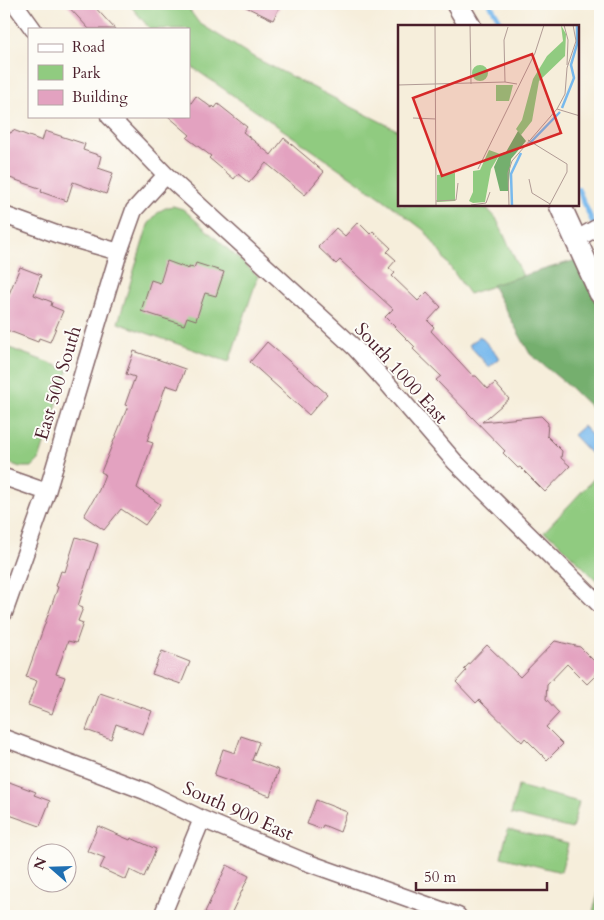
<svg xmlns="http://www.w3.org/2000/svg" width="604" height="920" font-family="Cardo,serif">
  <rect width="100%" height="100%" fill="#fdfcf7"/>
  <filter id="ink" filterUnits="userSpaceOnUse"><feTurbulence type="fractalNoise" baseFrequency=".02" numOctaves="2"/><feDisplacementMap in="SourceGraphic" scale="10" xChannelSelector="R" yChannelSelector="G"/><feConvolveMatrix kernelMatrix="1 2 1 2 8 2 1 2 1" color-interpolation-filters="sRGB"/></filter>
  <filter id="wash" filterUnits="userSpaceOnUse"><feTurbulence type="fractalNoise" baseFrequency=".0096" numOctaves="4" result="noise"/><feDisplacementMap in="SourceGraphic" scale="20" xChannelSelector="R" yChannelSelector="G"/><feGaussianBlur stdDeviation="1.12" result="paint"/><feColorMatrix in="noise" values="0 0 0 0 0 0 0 0 0 0 0 0 0 0 0 0 0 1.4 0 .05"/><feComposite in="paint" operator="in"/></filter>
  <g filter="url(#wash)">
    <rect width="100%" height="100%" fill="#f6eedb"/>
    <path fill="#90cb80" stroke="#6d7556" d="M129,4H185L199,23L255,58L399,131V205H484L496,218L523,276L469,294L425,231L383,199L189,65V29H150Z
      M173,206L183,209L258,276L229,362L118,323L148,225C155,215 160,208 173,206Z
      M4,346L68,370L39,460L32,467H20L4,461Z
      M600,472V584L555,539L544,532Z
      M518,786L579,802L572,829L511,814Z
      M508,829L568,844L561,872L501,857Z
      M600,886V916H592Z"/>
    <path fill="#74af6e" stroke="#5f674c" d="M576,260L600,309V416L570,387L530,354L492,285Z"/>
    <path fill="#78b9ed" stroke="#616c8c" d="M480,336L500,358L489,367L469,345Z
      M583,426L600,444V449L593,456L573,435Z"/>
    <g fill="none" stroke-linecap="round" stroke-linejoin="round">
      <path stroke="#78b9ed" stroke-width="5" d="M490,4L503,26
        M578,189L600,239"/>
    </g>
    <g id="blocks">
      <path fill="#e3a2c0" d="M66,4H92L115,29H89Z
        M240,4H281L273,20Z
        M196,96L212,108L213,106L215,108L218,104L247,127L243,132L271,155L284,138L324,172L305,195L266,163L249,183L238,174L234,179L209,158L211,156L187,138L190,135L168,116H189V106Z
        M13,130L42,141L45,131L85,144L83,150L101,156L98,168L113,173L106,194L73,182L67,201L41,192L42,189L4,176V131L11,133Z
        M358,222L370,234L373,231L391,248L387,252L396,260L389,268L395,273L392,276L418,301L427,292L441,307L428,321L434,327L431,331L473,376H476L488,389L495,383L509,399L482,422L541,416L548,423L547,436L562,451L561,458L570,466L545,492L520,467L518,468L503,453L505,451L436,380L441,376L413,349L415,347L385,317L393,309L340,260L336,264L318,247L336,228L345,236Z
        M167,261L189,269V267L194,268L196,263L224,272L216,296L205,293L196,320L187,317L184,325L141,311L151,280L160,283Z
        M20,267L41,275L34,295L52,302L51,306L63,311L50,342L39,338L38,342L4,329V298L7,299Z
        M267,342L327,394L309,415L250,362Z
        M134,351L185,369L178,389L166,385L147,441L153,443L137,488L160,504L145,525L121,509L104,530L84,516L99,490L105,474L101,472L128,406L125,405L135,377L126,374Z
        M76,537L98,544L78,606L83,608L78,621L83,623L76,643L68,641L56,674L65,677L52,714L28,705L37,681L26,677L58,587L56,586L61,571L65,572Z
        M555,641L580,647L600,667V671L587,684L567,664L547,685L546,699L559,713L546,727L563,744L547,760L525,738L522,742L479,700L476,703L456,682L466,671L464,669L487,645L520,677Z
        M162,651L190,662L181,684L152,674Z
        M100,693L152,711L143,734L116,724L111,739L86,730Z
        M241,736L259,742L252,760L279,770L270,796L214,776L223,749L235,753Z
        M4,780L36,792L34,795L50,801L40,826L4,813Z
        M316,800L347,812L340,832L323,825L321,829L307,824Z
        M98,826L130,840L131,838L156,849L144,877L130,870L126,880L100,868L105,858L87,851Z
        M227,865L249,876L230,916H214L205,912Z"/>
    </g>
  </g>
  <g filter="url(#ink)">
    <use href="#blocks" fill-opacity="0" stroke="#866769" stroke-width="1"/>
    <g fill="none" stroke-linecap="round" stroke-linejoin="round">
      <g stroke="#866769" stroke-width="19">
        <path id="minor" d="M15,4L33,29
          M109,116L166,175L355,348L387,383L455,462L600,605
          M4,215L56,234L119,252
          M575,240L600,226
          M4,477L47,492
          M4,613L47,492L119,252L134,210L166,175
          M4,738L145,791L202,819L303,861L458,916
          M162,916L202,819"/>
      </g>
      <g stroke="#866769" stroke-width="24">
        <path id="tertiary" d="M457,4L470,26
          M560,205L600,293"/>
      </g>
      <use href="#minor" stroke="#fff" stroke-width="16"/>
      <use href="#tertiary" stroke="#fff" stroke-width="21"/>
    </g>
  </g>
  <g text-anchor="middle" dominant-baseline="central" stroke-width="4" stroke-linejoin="round" paint-order="stroke">
    <g font-size="19" fill="#4a1f2b" stroke="#fdfcf7">
      <text transform="translate(401 373) rotate(48)">South 1000 East</text>
      <text transform="translate(58 383) rotate(-73)">East 500 South</text>
      <text transform="translate(238 811) rotate(24)">South 900 East</text>
    </g>
  </g>
  <g transform="translate(398 25)">
    <rect width="181" height="181" fill="#f6eedb"/>
    <path d="M163,0L168,9L167,31L141,56L134,96L123,110L118,104L124,95L135,54L149,31L165,16ZM74 48a8 8 0 1 1 16 0a8 8 0 1 1-16 0ZM98,60H115L111,76H98ZM91,125L102,129L93,144L87,177L75,178L71,176L75,167V146L82,145ZM57,148V176L39,177V150Z" fill="#90cb80"/>
    <path d="M120,106L128,116L113,134L110,166H102L96,142L102,129L108,127Z" fill="#74af6e"/>
    <path fill="none" stroke="#78b9ed" stroke-width="2.5" d="M164,83L176,53L173,40L179,19V0M130,120L162,87M114,181L113,149L123,128"/>
    <path fill="none" stroke="#b19b95" stroke-width="1" d="M37,0L38,181M72,0L73,59M166,0L170,15L169,40M107,57L106,15L110,2M0,60L107,57L119,59M159,84L182,91M15,93L38,94M130,115L169,139V147L151,181M80,144L137,28L146,0M131,154L134,168L152,179M38,176L58,175L60,158M73,180L88,178L92,167M111,181L110,148L114,136L159,84L167,69L169,43L178,16L175,0"/>
    <path fill="#d62828" fill-opacity="0.15" stroke="#d62828" stroke-width="2.5" d="M134,29L163,108L44,151L15,73Z"/>
    <rect width="181" height="181" fill="none" stroke="#4a1f2b" stroke-width="2.5"/>
  </g>
  <rect width="604" height="920" fill="none" stroke="#fdfcf7" stroke-width="20"/>
  <rect x="28" y="28" width="162" height="90" fill="#fdfcf7" stroke="#b5a4a5"/>
  <rect x="38" y="44" width="25" height="8" fill="#ffffff" stroke="#b5a4a5"/>
  <text x="72" y="52" font-size="15" fill="#4a1f2b">Road</text>
  <rect x="38" y="65" width="25" height="15" fill="#90cb80" stroke="#b5a4a5"/>
  <text x="72" y="78" font-size="15" fill="#4a1f2b">Park</text>
  <rect x="38" y="90" width="25" height="15" fill="#e3a2c0" stroke="#b5a4a5"/>
  <text x="72" y="102" font-size="15" fill="#4a1f2b">Building</text>
  <g transform="translate(52 868) rotate(290)"><circle r="24" fill="#fdfcf7" stroke="#b5a4a5"/>
  <path d="M0-4L9 19L0 12L-9 19Z" fill="#1f6fb2"/>
  <text y="-8" font-size="14" font-weight="bold" text-anchor="middle" fill="#4a1f2b">N</text>
  </g>
  <path d="M416 882v8h131v-8" fill="none" stroke="#4a1f2b" stroke-width="2.5"/>
  <text x="424" y="882" font-size="15" fill="#4a1f2b" stroke="#fdfcf7" stroke-width="4" paint-order="stroke">50 m</text>
</svg>
